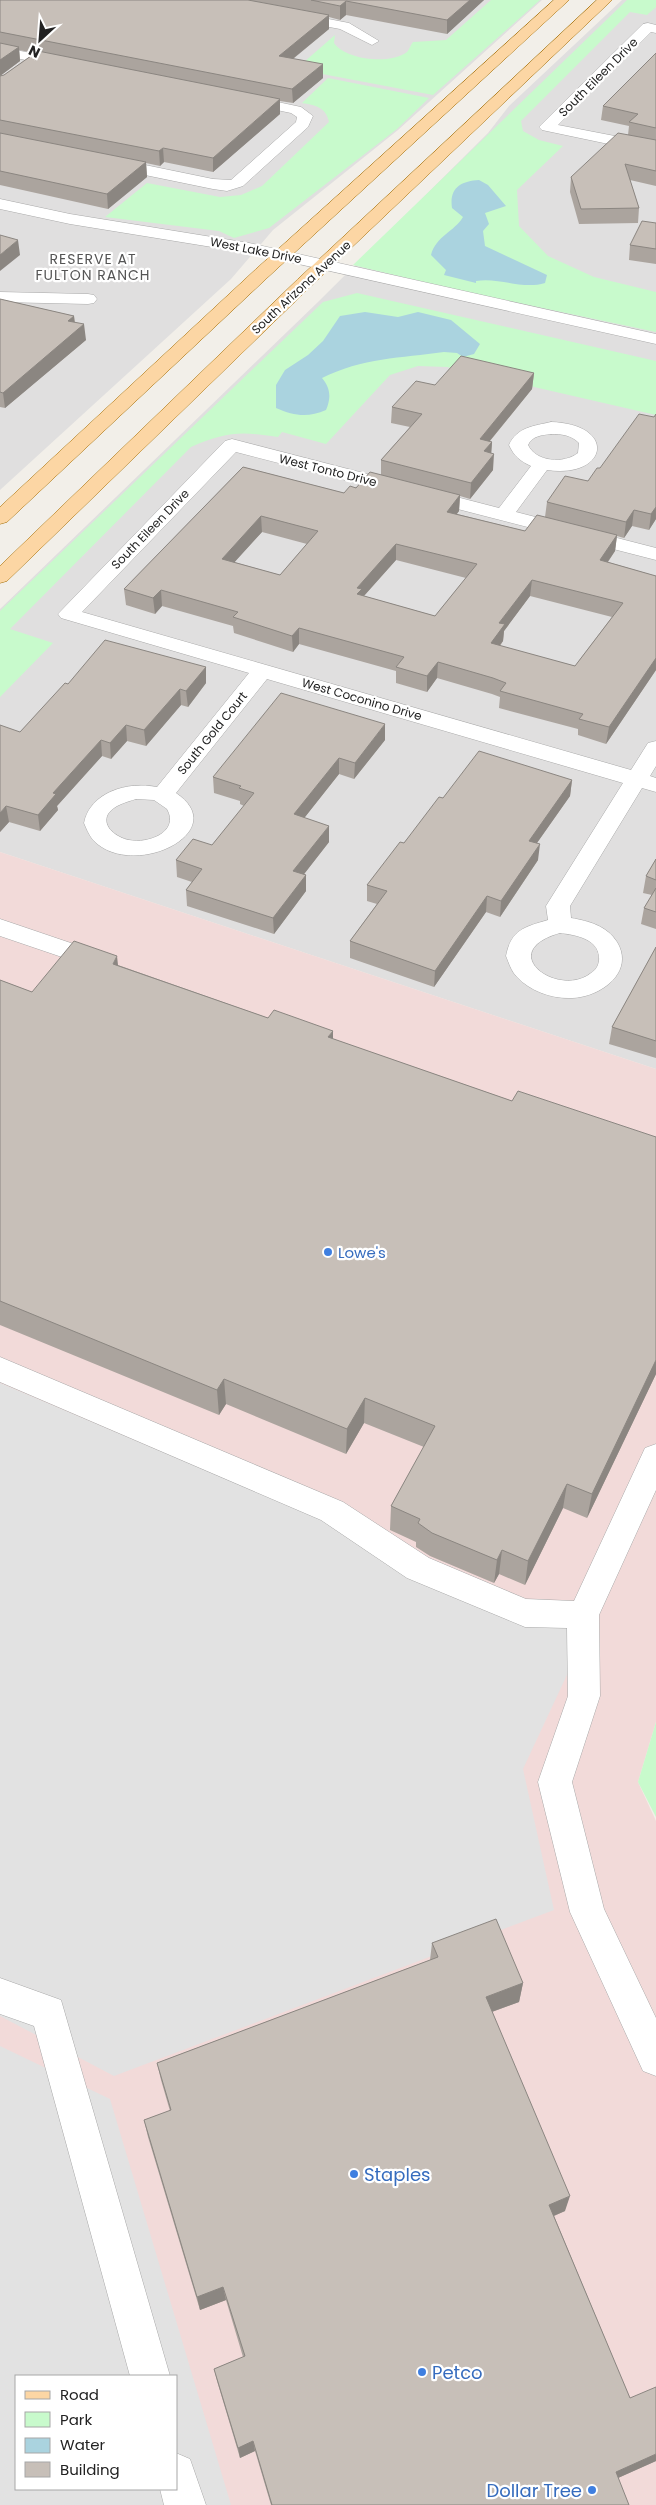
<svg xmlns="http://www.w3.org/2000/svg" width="656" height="2505" font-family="Poppins,sans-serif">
  <rect width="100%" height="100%" fill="#f2efe9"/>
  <path fill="#e0dfdf" d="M0,0H542L398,130L273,230L231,279L0,490Z
    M622,0H656V1069L0,852V609L318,302L488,133L509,106Z"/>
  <path fill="#f2dad9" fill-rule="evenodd" d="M0,852L656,1069V1722L638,1782L656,1821V2505H0ZM16,2376H176V2489H16Z"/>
  <path fill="#c8facc" d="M491,0H540L433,95L296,69L335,35L334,43C346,60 390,65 407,52C409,50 411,44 413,42L446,40Z
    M627,0H656V7L647,15L630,12L521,121L523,131L539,140L563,146L517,190L519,226L548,256L594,277L656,292V332L448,288L353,265Z
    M328,78L429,98L397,129L269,228L234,238L219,231L105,217L147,183L220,197L241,195L262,186L329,122C326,107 315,105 302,103Z
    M357,293L656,361V415L447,367L418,366L390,375L326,444L282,432L278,437C240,431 226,432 191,447L10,629L53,643L0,697V611L323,302Z
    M656,1722V1817L638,1782Z"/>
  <path fill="#e2e2e2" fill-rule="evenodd" d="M0,1383L587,1632L523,1769L554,1910L114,2076L0,2016Z
    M0,2046L110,2099L231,2505H0ZM16,2376H176V2489H16Z"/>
  <path fill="#aad3df" d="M479,180L488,185L506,206L485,213L489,224L483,231L485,246L547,275L545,283C522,290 499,277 476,281V283L444,275L446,270L431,255C436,236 454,232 463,217L452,208C449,188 461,181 479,180Z
    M365,312L398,317L418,312L451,320L480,344L474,354L463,357L457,353L444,352C401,358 362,358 322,378C331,389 331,398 326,410C308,418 294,416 276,408V385L285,370L308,355L323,341L340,316Z"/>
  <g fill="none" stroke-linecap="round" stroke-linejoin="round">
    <g stroke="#a9a9a9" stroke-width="1">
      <path id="minor" d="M292,12L349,23L379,41L372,45L340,29L287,19L285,16Z
        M648,23L656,25V33L651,32L558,125L656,144V154L542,130L539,127L542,124L643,24Z
        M0,47L67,60L74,64L67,68L0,55Z
        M244,95L301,107L313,116L308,127L243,186L227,191L213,189L111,168L103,163L111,158L213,179L231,180L296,122L297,117L291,113L239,102L237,99Z
        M0,199L70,214L249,243L656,334V344L249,253L70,224L0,209Z
        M0,292L88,294L94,295L97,299L94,303L88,304L0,302Z
        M551,422C618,424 608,479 547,470L516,512L656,548V560L236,452L82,612L631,770L648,743L656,741V766L650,776L656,778V792L642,788L570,906L571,918C589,921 607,926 617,942C635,972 601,997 572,998C552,999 530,991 517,977C511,971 509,963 506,956C511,930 524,927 548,920L546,906L623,783L267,679L176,793C234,832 132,881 93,840C89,835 86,828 84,823C90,792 128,781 157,787L249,673L61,618L58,614L225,441L232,439L499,508L531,466C520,461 514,456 509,445C517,427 534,426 551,422ZM551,434C562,434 571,435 579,443L578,453C564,464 536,462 528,445C532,436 542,435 551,434ZM136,799L154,800L167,809C180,832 148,844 129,840C118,838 101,827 108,814C114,805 127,802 136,799ZM560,933C576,935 601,939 599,961C598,966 596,970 591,973C559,999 493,952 560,933Z
        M0,919L112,957L115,963L112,969L103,971L0,936Z
        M0,1357L343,1502L429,1558L526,1599L574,1601L645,1448L656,1444V1490L599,1615L600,1696L572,1782L604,1909L656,2018V2076L643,2071L570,1912L538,1782L568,1696L567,1628L525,1627L407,1578L321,1520L0,1382Z
        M0,1978L61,2000L170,2376H130L34,2026L0,2014Z
        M176,2453L190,2459L206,2505H164L160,2489H176Z"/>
    </g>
    <g stroke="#a06b00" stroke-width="1">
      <path id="major" d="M554,0H569L267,278L7,522L0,524V507L255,270Z
        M597,0H612L309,288L7,581L0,583V566L297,280Z"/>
    </g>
    <use href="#minor" fill="#fff" fill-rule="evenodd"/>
    <use href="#major" fill="#fcd6a4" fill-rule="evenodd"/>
  </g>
  <path fill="#aba49e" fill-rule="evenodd" d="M0,0H484L447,34L346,15L340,20L329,17V29L293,59L323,78L293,103L280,101V114L213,172L164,162L160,166L146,163L147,177L108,209L0,185V76L4,75L35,53L19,50L20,61L0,76Z
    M656,53V186L630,180L639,208L638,223L579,224L570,192L571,177L628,135L629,126L601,120L603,106Z
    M656,223V264L629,260L630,245Z
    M0,299L74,316L75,322L86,340L5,408L0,407Z
    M534,373L532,389L490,441L492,442L491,453L493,470L470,499L460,496L459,511L457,514L525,531L545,517L547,502L588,481L600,468L654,417L656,414V519L649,530L632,526L624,538L617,536L615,551L608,562L656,576V670L606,744L578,735V729L499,708L500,697L492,694L437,678L427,692L396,683V671L299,644L293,652L234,633L233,626L162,606L155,614L126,605L124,589L243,467L344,493L381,475V460L410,427L391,423L392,407L435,385ZM262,532L307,544L280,575L234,562ZM396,560L466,578L435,616L364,596ZM530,596L612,617L575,666L500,646L503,641L504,631Z
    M206,667V683L188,707L181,705L146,746L127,741L111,759L102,756L57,806L58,810L40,831L9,822L0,832L20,732L68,684Z
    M385,740L354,779L339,774L304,818L329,842L304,874L306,875V891L274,934L187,906L186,890L192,882L177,877L176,860L212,845L244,806L240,804V801L214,793L213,777Z
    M572,780L570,796L537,843L538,860L500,917L486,912L434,987L350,958V941L377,904L367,901V885L443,798Z
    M656,859V929L641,924L644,908L652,895L643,893L646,876Z
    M656,947V1058L609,1044L612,1027Z
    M118,965L268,1018L333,1039L512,1101L656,1137V1374L587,1518L563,1508L525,1585L499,1574L494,1583L430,1556L416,1547V1542L390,1530L391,1506L424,1447L364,1423L346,1454L226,1404L219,1415L0,1325V980L32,992Z
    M432,1943L523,1983L519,2002L492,2012L565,2211L554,2216L656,2461L618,2478L629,2505H271L255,2451L240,2458L217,2381L214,2369L243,2357L226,2300L200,2310L148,2137L144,2120L170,2111L161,2080L157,2063L430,1960Z"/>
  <path fill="#8b8681" d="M470,0H484L447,34V20Z
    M346,1V15L340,20V6Z
    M329,15V29L279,70V56Z
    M19,47L20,61L0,76V60Z
    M323,64V78L293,103L292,89Z
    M280,99V114L213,172V158Z
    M163,148L164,162L160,166L159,151Z
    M146,162L147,177L108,209L107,194Z
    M18,240L20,255L0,271V255Z
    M74,316L75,331L68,321Z
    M84,324L86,340L5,408L3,393Z
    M534,373L532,389L479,454L480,439Z
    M492,442L491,457L484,451Z
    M494,454L493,470L470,499L471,483Z
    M460,495L459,511L446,527L447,512Z
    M656,507V519L649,530L651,514Z
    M634,510L632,526L624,538L626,522Z
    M261,516L262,532L223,575L222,559Z
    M617,535L615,551L598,576L600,560Z
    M396,544V560L362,598L357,611V588Z
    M532,580L530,596L504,631L503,641L489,659L491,643L499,623Z
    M161,590L162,606L155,614L153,598Z
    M299,628V644L293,652L292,636Z
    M656,658V670L606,744L609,727Z
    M438,662L437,678L427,692V676Z
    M206,667V683L188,707L186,691Z
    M180,689L181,705L146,746L144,730Z
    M385,724V740L354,779L355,763Z
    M126,725L127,741L111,759L110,743Z
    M101,740L102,756L57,806L58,810L40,831L38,815L53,793Z
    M339,758V774L294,831V814Z
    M572,780L570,796L527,857L529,841Z
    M6,806L9,822L0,832V813Z
    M329,826V842L294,887L293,871Z
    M540,844L538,860L500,917L501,901Z
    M306,875V891L274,934L273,918Z
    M487,896L486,912L434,987L435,971Z
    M117,956L120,983L113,964Z
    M333,1031V1057L328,1037Z
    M656,1360V1374L587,1518L592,1494Z
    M224,1379L226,1404L219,1415L217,1390Z
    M365,1398L364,1423L346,1454L347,1429Z
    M567,1484L563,1508L525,1585L528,1561Z
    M502,1550L499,1574L494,1583L497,1560Z
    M523,1983L519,2002L483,2015L486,1997Z
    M570,2196L565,2211L544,2220L549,2205Z
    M223,2287L226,2300L200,2310L197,2297Z
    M253,2441L255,2451L240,2458L238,2448Z
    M656,2454V2461L609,2482L616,2472Z"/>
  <path fill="#c7bfb8" stroke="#8b8681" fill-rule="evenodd" d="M0,0H248L329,15L279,56L323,64L292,89L0,32Z
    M311,0H470L447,20L346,1L340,6Z
    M0,43L19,47L0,60Z
    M38,51L280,99L213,158L163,148L159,151L0,120V76L4,75Z
    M656,53V128L629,122L638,114L603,106Z
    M0,133L146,162L107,194L0,171Z
    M618,133L656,140V171L625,164L639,208L581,209L571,177Z
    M642,221L656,223V249L630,245Z
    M0,235L18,240L0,255Z
    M0,299L74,316L68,321L84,324L3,393L0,392Z
    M461,356L534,373L480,439L492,442L484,451L494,454L471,483L381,460L422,414L392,407L416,381L435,385Z
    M639,414L654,417L656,414V507L651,514L634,510L626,522L547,502L565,476L588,481L597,468H600Z
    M243,467L344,493L350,486L356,488L370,472L460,495L447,512L525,531L537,515L617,535L600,560L656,576V658L609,727L579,719L583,714L500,691L506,683L493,678L438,662L427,676L396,667L404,657L299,628L292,636L233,617L238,612L161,590L153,598L124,589ZM261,516L318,531L280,575L222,559ZM396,544L477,564L435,616L357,594L362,589L357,588ZM532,580L623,603L575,666L491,643L505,624L499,623Z
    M105,640L206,667L186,691L180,689L144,730L126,725L110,743L101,740L53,793L56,794L38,815L6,806L0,813V725L20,732L65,683L68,684Z
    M281,693L385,724L355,763L339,758L294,814L329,826L293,871L306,875L273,918L186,890L202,869L176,860L193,839L212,845L254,793L239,788L241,786L213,777Z
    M479,751L572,780L529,841L540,844L501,901L487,896L435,971L350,941L387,891L367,885L400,842L404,843L439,797L443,798Z
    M656,859V880L646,876Z
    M656,888V912L644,908Z
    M74,941L117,956L113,964L268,1018L274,1010L333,1031L328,1037L512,1101L518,1091L656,1137V1360L592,1494L567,1484L528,1561L502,1550L497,1560L432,1533L418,1523L420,1519L391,1506L435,1426L365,1398L347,1429L224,1379L217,1390L0,1301V980L32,992Z
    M656,947V1041L612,1027Z
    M496,1919L523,1983L486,1997L570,2196L549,2205L630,2398L656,2387V2454L616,2472L629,2505H272L253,2441L238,2448L214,2369L245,2356L223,2287L197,2297L144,2120L171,2110L157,2063L438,1957L432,1943Z"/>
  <g fill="#3f7fe0" stroke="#fff" stroke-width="2">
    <circle cx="328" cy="1252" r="5"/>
    <circle cx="354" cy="2174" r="5"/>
    <circle cx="422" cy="2372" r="5"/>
    <circle cx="592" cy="2490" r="5"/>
  </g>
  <g text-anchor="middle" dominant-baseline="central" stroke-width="4.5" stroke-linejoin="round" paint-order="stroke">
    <g font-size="12" fill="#222" stroke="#fff">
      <text transform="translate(598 77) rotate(-45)">South Eileen Drive</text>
      <text transform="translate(256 250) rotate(11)">West Lake Drive</text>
      <text transform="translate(301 287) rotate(-43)">South Arizona Avenue</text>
      <text transform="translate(328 470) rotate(14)">West Tonto Drive</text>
      <text transform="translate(150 529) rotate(-46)">South Eileen Drive</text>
      <text transform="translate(362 699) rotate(16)">West Coconino Drive</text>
      <text transform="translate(212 733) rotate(-51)">South Gold Court</text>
    </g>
    <g font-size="14" letter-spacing="1" fill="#555" stroke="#fff">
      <text x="93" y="259">RESERVE AT<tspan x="93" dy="16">FULTON RANCH</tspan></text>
    </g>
    <g font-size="15" fill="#366cbe" stroke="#fff" text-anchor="start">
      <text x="338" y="1252">Lowe's</text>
    </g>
    <g font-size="18" fill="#366cbe" stroke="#fff" text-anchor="start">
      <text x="364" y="2174">Staples</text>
      <text x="432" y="2372">Petco</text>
      <text x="582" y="2490" text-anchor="end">Dollar Tree</text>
    </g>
  </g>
  <rect x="15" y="2375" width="162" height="115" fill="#ffffff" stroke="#a7a7a7"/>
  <rect x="25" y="2391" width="25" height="8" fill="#fcd6a4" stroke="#a7a7a7"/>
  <text x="60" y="2400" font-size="15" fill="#222222">Road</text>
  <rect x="25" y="2412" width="25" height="15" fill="#c8facc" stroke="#a7a7a7"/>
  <text x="60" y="2425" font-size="15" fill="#222222">Park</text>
  <rect x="25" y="2438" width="25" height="15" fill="#aad3df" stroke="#a7a7a7"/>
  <text x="60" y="2450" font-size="15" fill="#222222">Water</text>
  <rect x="25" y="2462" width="25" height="15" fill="#c7bfb8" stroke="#a7a7a7"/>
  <text x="60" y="2475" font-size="15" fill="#222222">Building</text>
  <g transform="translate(40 40) rotate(206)" stroke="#ffffff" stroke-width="4" paint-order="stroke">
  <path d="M0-4L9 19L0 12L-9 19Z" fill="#222222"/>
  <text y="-8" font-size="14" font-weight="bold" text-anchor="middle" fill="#222222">N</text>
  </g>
</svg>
